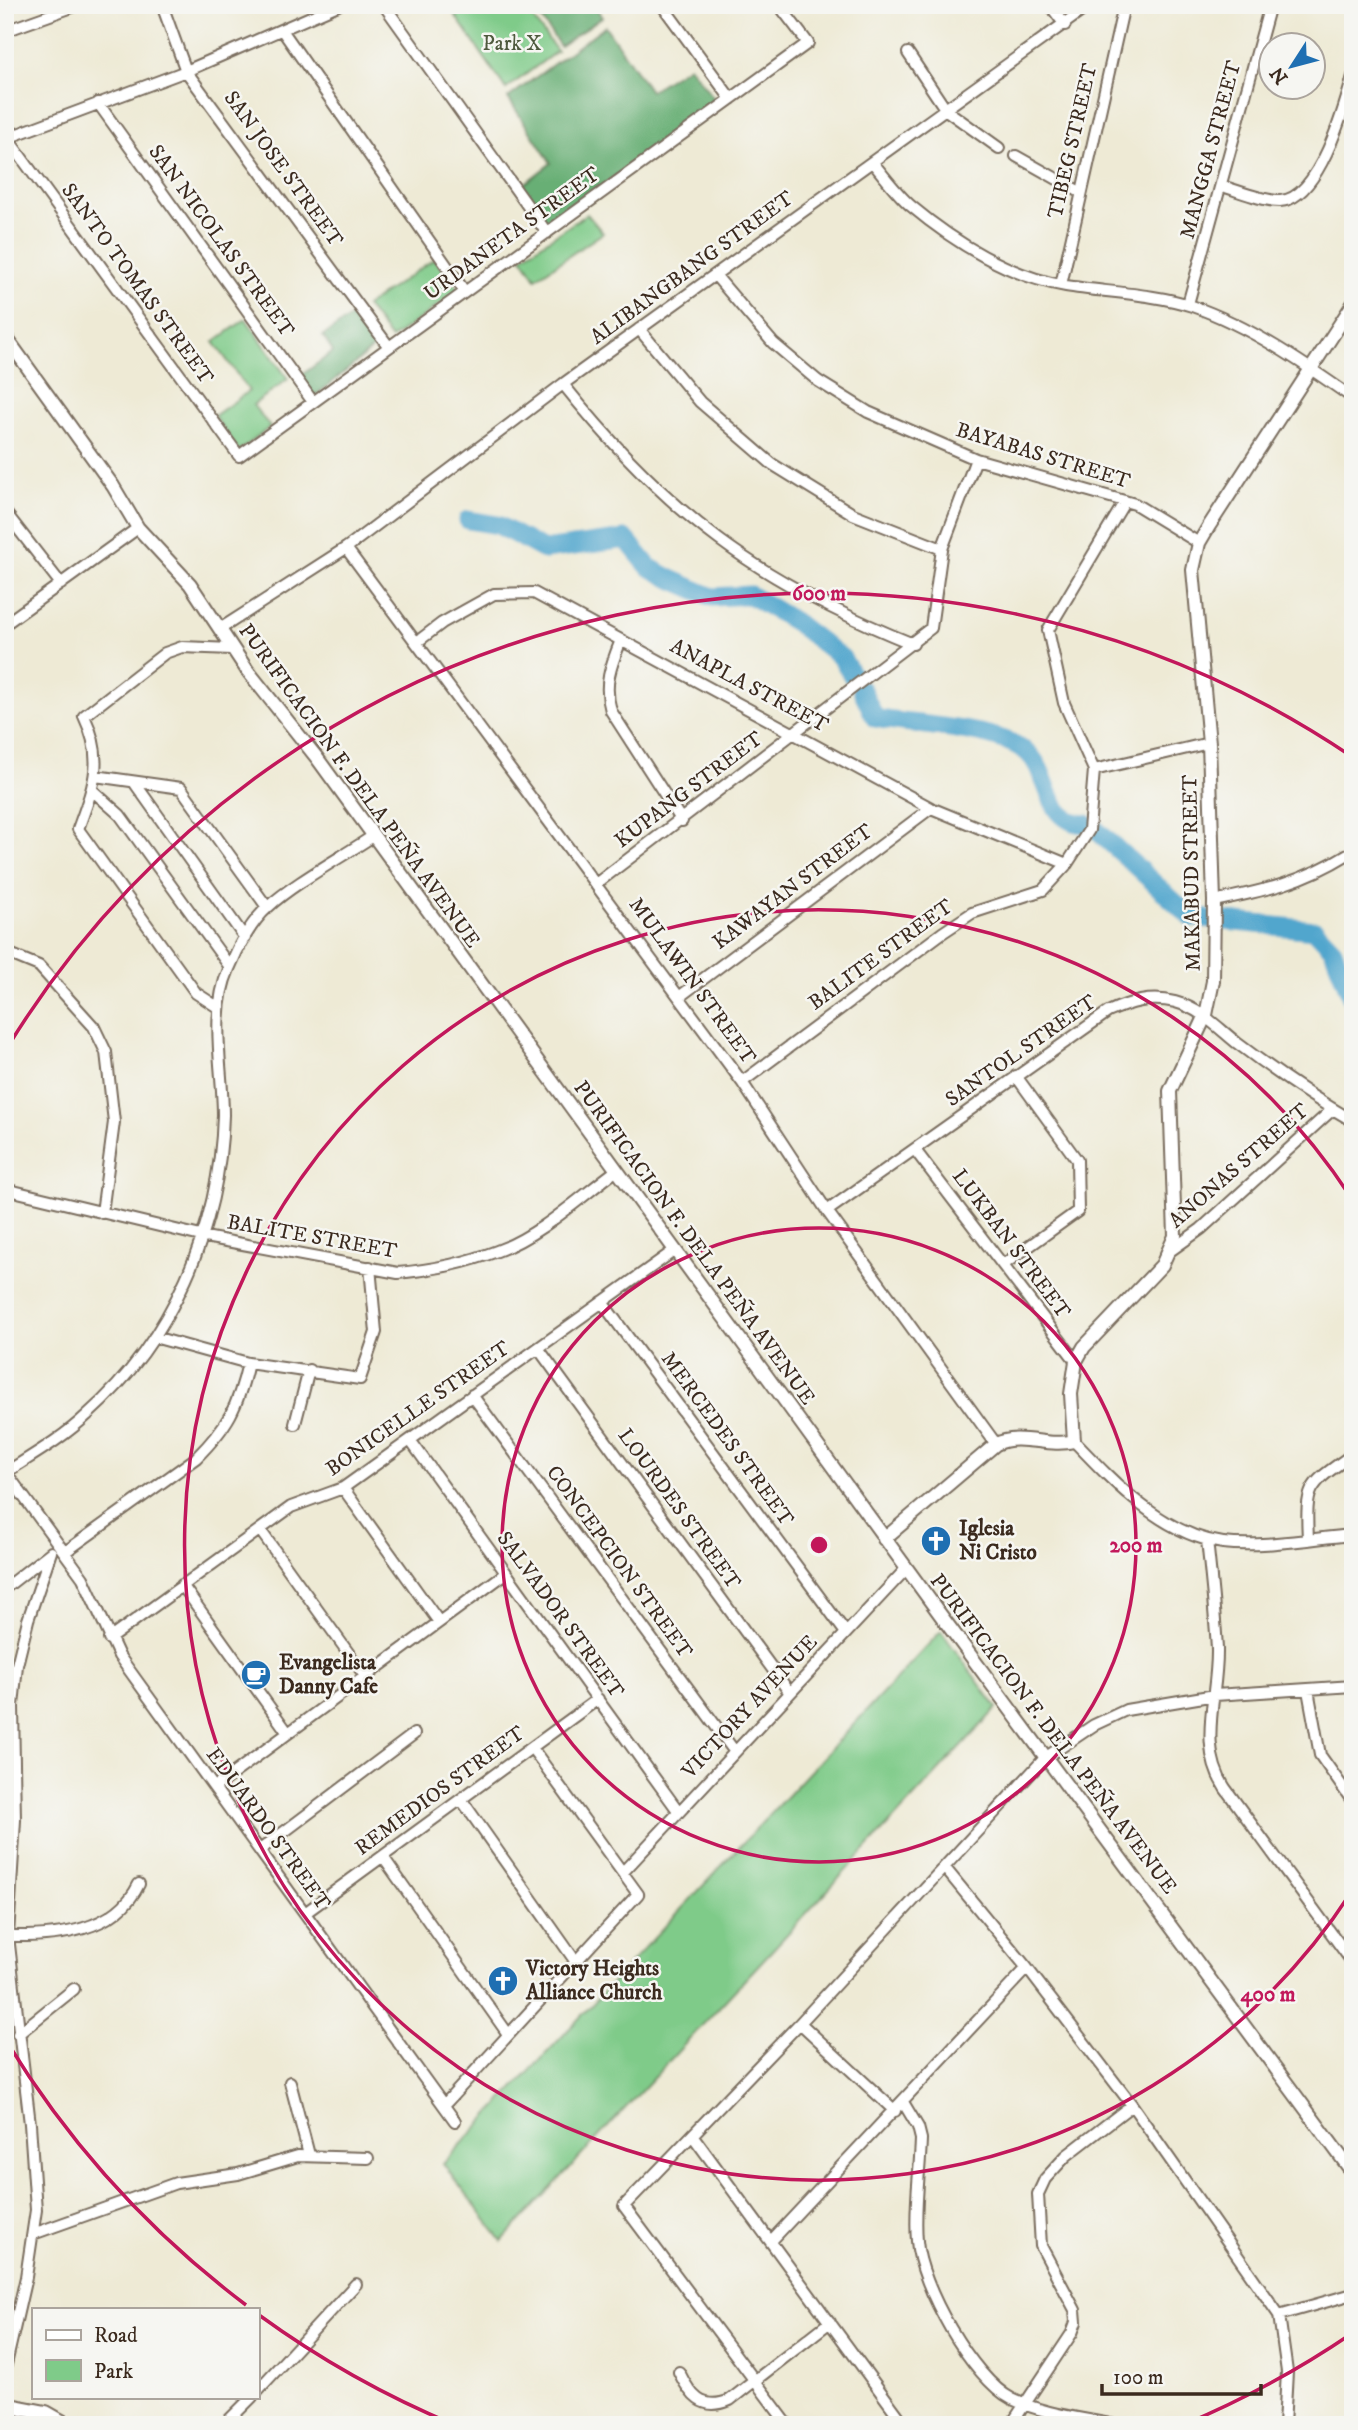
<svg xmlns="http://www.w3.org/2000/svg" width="1358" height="2430" font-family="'IM FELL DW Pica',serif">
  <rect width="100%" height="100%" fill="#f6f6f2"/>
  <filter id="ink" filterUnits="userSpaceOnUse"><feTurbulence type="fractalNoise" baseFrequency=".0143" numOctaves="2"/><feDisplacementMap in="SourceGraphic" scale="14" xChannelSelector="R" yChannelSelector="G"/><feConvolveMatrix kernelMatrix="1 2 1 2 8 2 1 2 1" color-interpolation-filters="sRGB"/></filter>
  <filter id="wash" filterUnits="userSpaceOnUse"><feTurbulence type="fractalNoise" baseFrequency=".00686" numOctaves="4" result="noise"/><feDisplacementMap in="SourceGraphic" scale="28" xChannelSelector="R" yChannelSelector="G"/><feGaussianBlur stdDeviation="1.57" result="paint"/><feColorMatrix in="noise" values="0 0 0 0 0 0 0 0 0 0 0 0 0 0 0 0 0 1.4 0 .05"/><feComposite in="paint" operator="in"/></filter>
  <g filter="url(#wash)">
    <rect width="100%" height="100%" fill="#eeead5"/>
    <path fill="#7fcb89" stroke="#5d7a54" stroke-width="2" d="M448,5H523L557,51L506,89Z
      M587,214L603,233L536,278L522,257Z
      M434,259L460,290L391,339L366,306Z
      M246,319L288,379L253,405L270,427L239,451L214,416L249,391L214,342Z
      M941,1631L997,1708L502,2241L443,2164Z"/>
    <path fill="#67af75" stroke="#516c4a" stroke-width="2" d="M532,5H594L602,17L560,46Z
      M605,26L650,91L689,66L716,101L547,227L519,188L551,163L508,98Z
      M358,312L380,343L314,397L299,377L333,352L323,336Z"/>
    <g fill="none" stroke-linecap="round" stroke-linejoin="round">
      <path stroke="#51a6cd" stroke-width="19" d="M468,520L498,525L544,550L626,539L649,567L671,579L712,597L750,595L795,622L842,658L853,677
        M862,690L875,718C915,726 999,727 1028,753C1052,776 1044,822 1086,824
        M1093,827L1191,917L1207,919
        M1216,920L1315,930L1333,949L1353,1002"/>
    </g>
  </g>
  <g filter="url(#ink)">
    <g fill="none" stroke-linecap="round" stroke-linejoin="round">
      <g stroke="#7a6d5e" stroke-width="14">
        <path id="minor" d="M162,5L186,71L389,347
          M384,5L547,233
          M662,5L731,99
          M1050,5L1065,25
          M282,30L465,292
          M5,31L78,5
          M908,53L946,110L999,148
          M98,103L313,402
          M5,135L239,456L808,43L779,5
          M7,138L186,71L338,5
          M1016,156L1080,192
          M873,163C885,177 897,194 911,206C954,242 1010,277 1066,286C1103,292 1157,294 1192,306C1250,326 1303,363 1353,398
          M1222,186C1239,191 1262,201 1280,201C1319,200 1345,106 1353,76
          M715,275L773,343L818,381L868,412L976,459L1135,504L1199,543
          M1061,285L1124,5
          M1188,304L1270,5
          M639,329L700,402L772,464L853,514L942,549
          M563,384C667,514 758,582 913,644
          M5,512L61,584
          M346,548L742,1082L827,1211L996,1444
          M5,624L138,528
          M220,629L346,548L563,384L1090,5
          M621,640C611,665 603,684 611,711L682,821
          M417,642L442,623L494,594L534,593L931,808L1067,864
          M1094,770L1209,743
          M95,776L181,788L267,907
          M134,782L245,938
          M92,790L120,815L230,967
          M597,883L931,628L942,549L976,459
          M1214,901C1267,890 1301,883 1348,854L1353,855
          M5,952L39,966L94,1027L106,1052L114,1122L102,1213
          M679,997L931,808
          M219,1008L196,993L78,829C94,785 105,760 84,716L165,653L182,647L232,649
          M742,1082L942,933L972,913L1043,890L1067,864L1089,830L1094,770L1064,703L1048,630L1125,501
          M915,1150L1076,1361
          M5,1189L205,1237L398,1273C431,1270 466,1263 497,1251C541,1235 580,1197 617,1170
          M827,1211L1108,1012C1130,1002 1151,996 1175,1002C1201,1009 1217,1027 1237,1043C1274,1071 1313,1098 1353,1121
          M1170,1251L1201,1229L1333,1109
          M1003,1265L1078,1211L1077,1160L1016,1076
          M602,1302L846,1633
          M154,1337L248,1363L360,1379L376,1332L370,1267
          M538,1348L790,1693
          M472,1395L735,1752
          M295,1424L309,1370
          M410,1440L679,1812
          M1074,1441C1114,1483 1163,1535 1223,1543C1262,1548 1313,1538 1353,1535
          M5,1471L83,1578L119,1656L455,2121
          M5,1473C33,1455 63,1438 87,1415C172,1340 220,1228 223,1115C223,1068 209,1014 229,969C237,949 251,922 268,907C294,883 342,857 373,836
          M343,1488L439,1622
          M260,1530L365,1676
          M1308,1538C1305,1483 1310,1485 1353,1454
          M1207,1540C1211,1577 1215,1613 1217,1649C1218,1697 1197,1745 1225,1788L1353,1963
          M65,1552L196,1458C228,1426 238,1407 248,1363
          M182,1585L288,1733
          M5,1588L50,1553
          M109,1639L291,1507L343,1488L675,1250
          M1308,1690L1320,1755L1353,1802
          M215,1787L506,1573
          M461,1799L576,1962
          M260,1850L414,1734
          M383,1857L508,2034
          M944,1867L1027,1968L1132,2105L1279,2315L1287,2372L1284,2425
          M623,1872L906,1569
          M305,1913L598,1699
          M8,1936C56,1937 116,1932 139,1884
          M800,2023L895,2111
          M18,2034L74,1989
          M290,2082L309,2155
          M903,2102L918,2127L921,2139C920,2173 914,2208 917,2241C920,2285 972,2378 1012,2399C1043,2414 1082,2418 1115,2425
          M444,2105L638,1894L532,1748
          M693,2136L905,2425
          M33,2234L176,2183L238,2174L298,2156L368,2158
          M772,2240L1027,1968
          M1279,2315L1353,2294
          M5,2369L26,2277L36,2210L30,2124L8,1936L15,1820L13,1706L17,1665L28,1620L51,1552
          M679,2372C690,2395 702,2412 730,2400L830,2322
          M257,2391L356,2284
          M224,2425L252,2397
          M788,2425L624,2206L800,2023L1045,1758L1094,1725L1126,1710L1215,1695L1353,1686
          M1011,2425L1072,2333L1076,2322L1075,2310L1041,2246L1038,2194L1045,2179L1066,2156L1132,2105"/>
      </g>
      <g stroke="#7a6d5e" stroke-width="16">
        <path id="tertiary" d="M5,336L113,486L138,528L190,584L247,670L317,758L945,1621L1353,2173
          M884,1539L996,1444C1020,1432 1048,1448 1074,1441L1071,1394L1076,1361L1084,1347L1162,1265L1175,1236L1170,1091L1206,1015L1213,981L1214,901L1209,743L1193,570L1199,543L1209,526L1353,304"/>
      </g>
      <g stroke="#7a6d5e" stroke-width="18">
        <path id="secondary" d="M5,2405L46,2413L67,2425"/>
      </g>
      <use href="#minor" stroke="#fff" stroke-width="10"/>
      <use href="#tertiary" stroke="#fff" stroke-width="12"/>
      <use href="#secondary" stroke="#fff" stroke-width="14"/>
    </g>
  </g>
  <g fill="none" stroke="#c2185b" stroke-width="3.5">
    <circle cx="819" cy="1545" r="317"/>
    <path d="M1352 1891A635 635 0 1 1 1352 1199"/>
    <path d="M1351 2334A952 952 0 0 1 1183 2425M455 2425A952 952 0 0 1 259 2315M246 2305A952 952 0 0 1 7 2042M7 1048A952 952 0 0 1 1351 756"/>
  </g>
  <defs>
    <g id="church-disc" transform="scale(1.575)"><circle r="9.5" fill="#1f6fb2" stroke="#f6f6f2"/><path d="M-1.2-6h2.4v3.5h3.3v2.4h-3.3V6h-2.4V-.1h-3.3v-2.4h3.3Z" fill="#fff"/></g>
    <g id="cafe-disc" transform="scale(1.575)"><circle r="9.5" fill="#1f6fb2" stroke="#f6f6f2"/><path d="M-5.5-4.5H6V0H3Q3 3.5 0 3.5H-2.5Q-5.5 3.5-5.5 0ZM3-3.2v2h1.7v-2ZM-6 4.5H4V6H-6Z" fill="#fff"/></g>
  </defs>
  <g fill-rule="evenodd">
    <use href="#church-disc" x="936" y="1541"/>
    <use href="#cafe-disc" x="256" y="1675"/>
    <use href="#church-disc" x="503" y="1981"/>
  </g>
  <g text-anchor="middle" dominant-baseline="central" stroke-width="5" stroke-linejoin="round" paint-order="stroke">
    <g font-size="21" fill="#4f5a3e" stroke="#f6f6f2">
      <text x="512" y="44">Park X</text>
    </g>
    <g font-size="21" fill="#3b2a1e" stroke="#f6f6f2">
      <text transform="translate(1073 141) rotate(-77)">TIBEG STREET</text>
      <text transform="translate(1211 150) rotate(-75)">MANGGA STREET</text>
      <text transform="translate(283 169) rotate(54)">SAN JOSE STREET</text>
      <text transform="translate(512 234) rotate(-36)">URDANETA STREET</text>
      <text transform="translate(221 241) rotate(54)">SAN NICOLAS STREET</text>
      <text transform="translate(692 268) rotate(-36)">ALIBANGBANG STREET</text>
      <text transform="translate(137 284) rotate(54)">SANTO TOMAS STREET</text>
      <text transform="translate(1043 456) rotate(17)">BAYABAS STREET</text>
      <text transform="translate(749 686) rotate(28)">ANAPLA STREET</text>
      <text transform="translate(359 786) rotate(54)">PURIFICACION F. DELA PEÑA AVENUE</text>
      <text transform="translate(689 790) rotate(-37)">KUPANG STREET</text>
      <text transform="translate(1192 873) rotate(-91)">MAKABUD STREET</text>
      <text transform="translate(793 887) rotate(-37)">KAWAYAN STREET</text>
      <text transform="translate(881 955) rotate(-36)">BALITE STREET</text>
      <text transform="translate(692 981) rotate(54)">MULAWIN STREET</text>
      <text transform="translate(1021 1051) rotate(-35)">SANTOL STREET</text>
      <text transform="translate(1239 1166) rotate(-41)">ANONAS STREET</text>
      <text transform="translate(312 1237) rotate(10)">BALITE STREET</text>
      <text transform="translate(694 1243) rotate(54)">PURIFICACION F. DELA PEÑA AVENUE</text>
      <text transform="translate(1011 1244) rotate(53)">LUKBAN STREET</text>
      <text transform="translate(418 1409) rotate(-35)">BONICELLE STREET</text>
      <text transform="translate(727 1439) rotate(54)">MERCEDES STREET</text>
      <text transform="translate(679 1509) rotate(54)">LOURDES STREET</text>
      <text transform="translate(619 1562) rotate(54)">CONCEPCION STREET</text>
      <text transform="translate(560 1615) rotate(54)">SALVADOR STREET</text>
      <text transform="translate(750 1707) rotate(-47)">VICTORY AVENUE</text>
      <text transform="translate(1053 1734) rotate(53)">PURIFICACION F. DELA PEÑA AVENUE</text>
      <text transform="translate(440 1791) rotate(-36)">REMEDIOS STREET</text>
      <text transform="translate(268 1829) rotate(54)">EDUARDO STREET</text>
    </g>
    <g font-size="21" font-weight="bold" fill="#3b2a1e" stroke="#f6f6f2" text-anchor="start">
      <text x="959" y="1529">Iglesia<tspan x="959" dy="24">Ni Cristo</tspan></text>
      <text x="279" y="1663">Evangelista<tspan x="279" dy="24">Danny Cafe</tspan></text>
      <text x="526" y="1969">Victory Heights<tspan x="526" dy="24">Alliance Church</tspan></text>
    </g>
  </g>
  <circle cx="819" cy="1545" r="10" fill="#c2185b" stroke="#f6f6f2" stroke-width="3.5"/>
  <g font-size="21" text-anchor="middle" font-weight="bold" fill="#c2185b" stroke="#f6f6f2" stroke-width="5" stroke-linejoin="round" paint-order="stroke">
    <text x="819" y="600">600 m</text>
    <text x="1136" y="1552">200 m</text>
    <text x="1268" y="2001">400 m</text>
  </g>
  <rect width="1358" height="2430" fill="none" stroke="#f6f6f2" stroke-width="28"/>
  <rect x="32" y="2308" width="228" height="91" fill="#f6f6f2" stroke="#aba49d" stroke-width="2"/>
  <rect x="46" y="2330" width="35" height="10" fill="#ffffff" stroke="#aba49d" stroke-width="2"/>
  <text x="94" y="2342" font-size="21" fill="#3b2a1e">Road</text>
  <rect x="46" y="2360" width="35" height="21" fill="#7fcb89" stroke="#aba49d" stroke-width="2"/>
  <text x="94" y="2378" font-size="21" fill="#3b2a1e">Park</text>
  <g transform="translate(1292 66) rotate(234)"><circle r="33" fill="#f6f6f2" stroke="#aba49d" stroke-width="2"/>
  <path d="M0-5L12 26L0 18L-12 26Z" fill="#1f6fb2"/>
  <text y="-10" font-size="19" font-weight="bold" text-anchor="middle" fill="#3b2a1e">N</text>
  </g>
  <path d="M1102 2384v10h159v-10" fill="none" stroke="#3b2a1e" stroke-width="3.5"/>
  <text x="1113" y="2384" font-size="21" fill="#3b2a1e" stroke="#f6f6f2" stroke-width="5" paint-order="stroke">100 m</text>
</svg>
